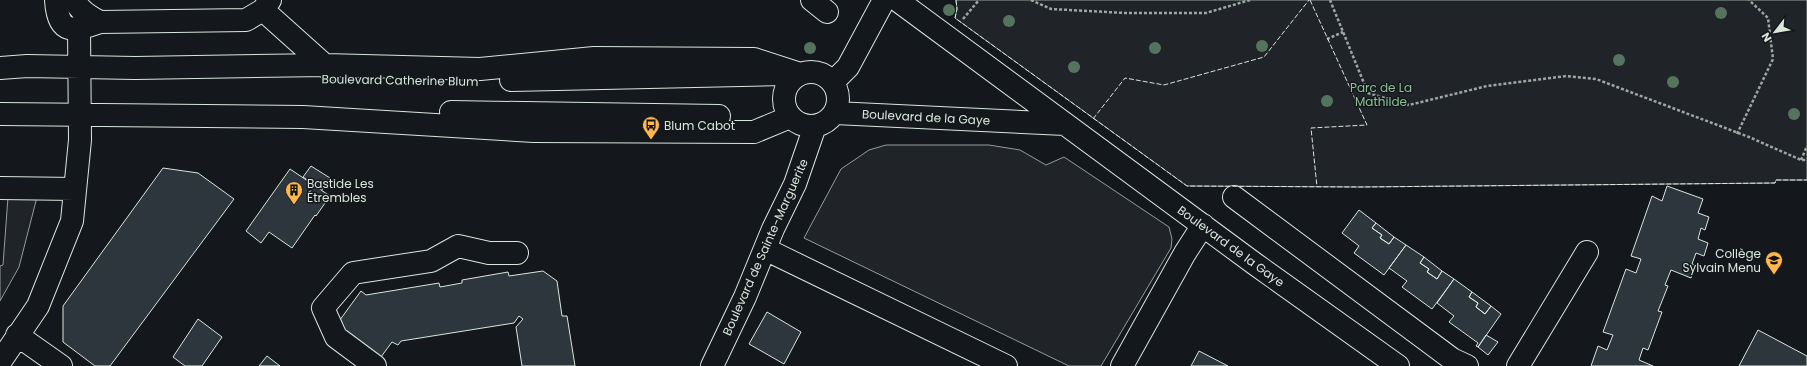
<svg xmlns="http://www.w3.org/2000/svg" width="1807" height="366" font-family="Poppins,sans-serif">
  <rect width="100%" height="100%" fill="#14181c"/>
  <path fill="#202428" stroke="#939e99" d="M956,0H1807V180H1776L1775,183L1360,187L1187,186L955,18L957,9Z
    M886,145H989L1020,150L1046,165L1064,157L1169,227L1172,239L1171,248L1101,366H1069L804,238L841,169L869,150Z
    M8,197H37L19,267L0,301V266L3,265Z"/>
  <path fill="#2c363c" stroke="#d8e6dc" d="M311,166L330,178L322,190L303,177Z
    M163,168L198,173L234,199L110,366H95L63,342V306Z
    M290,169L330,196L316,216L315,215L292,248L269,232L261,243L246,231Z
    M1667,186L1703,199L1698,213L1709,217L1705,230L1701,228L1698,239L1708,243L1704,256L1696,253L1692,264L1696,265L1691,278L1671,270L1665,285L1668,286L1658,311L1662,312L1648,350L1643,348L1639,360L1653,366H1591L1598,346L1607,350L1613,335L1603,332L1626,269L1636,273L1641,259L1631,256L1652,196L1662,201Z
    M1359,210L1376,223L1372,228L1382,235L1380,238L1389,244L1394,237L1406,245L1384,275L1354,253L1359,246L1342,233Z
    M1376,223L1394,237L1389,244L1380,238L1382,235L1372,228Z
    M1406,245L1424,257L1420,263L1429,269L1427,272L1437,279L1442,271L1454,279L1432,309L1402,287L1407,281L1389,268Z
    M1424,257L1442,271L1437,279L1427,272L1429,269L1420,263Z
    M543,271L557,281L562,316H567L575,366H522L516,327L523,319L519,316L514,323L401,341L398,345L392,342L378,361L334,328L361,291L366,295L439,283L440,287L462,283V280L508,272L509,276Z
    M1454,279L1472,292L1469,297L1478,303L1476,307L1485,314L1491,306L1501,314L1478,347L1476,346L1478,343L1449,322L1454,316L1437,303Z
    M1472,292L1491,306L1485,314L1476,307L1478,303L1469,297Z
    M767,312L801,332L784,364L749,344Z
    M198,319L222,337L202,366H185L173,357Z
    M1758,330L1807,356V366H1739Z
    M1486,335L1498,342L1488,355L1478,347Z
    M1199,351L1228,366H1191Z
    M267,356L280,366H259Z"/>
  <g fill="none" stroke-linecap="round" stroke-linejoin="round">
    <g stroke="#d8e6dc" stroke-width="24">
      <path id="minor" d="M56,0C58,36 73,31 100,22L246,20L263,10L270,0
        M75,0C79,11 90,17 100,22
        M812,0L827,12
        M897,0L1255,264L1398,366
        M263,10L330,70
        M0,68L27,66L135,68L325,65L480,69L594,58L754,59L800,74
        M784 99a27 27 0 1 1 54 0a27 27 0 1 1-54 0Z
        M511,80L783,74
        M833,82L848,67L884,0
        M451,112L719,116
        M835,113L1065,124
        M0,114L303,117L534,131L754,132L790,117
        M0,188L75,189
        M1234,197L1452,359L1467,366
        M765,249L1006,366
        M17,335L61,366
        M0,362L38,306L72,221L80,140L79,29
        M375,366L336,337L323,308L353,273L431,261L458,246L489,253H517
        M712,366L745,297L773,229L795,184L815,126
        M1122,366L1185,253L1203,225
        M1518,366L1587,252"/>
    </g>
    <path stroke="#9da8a2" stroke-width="2.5" stroke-dasharray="3 2" stroke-linecap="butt" d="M1031,0L1051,9L1125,13H1206L1250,0
      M1330,0L1368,93L1409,105L1487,86L1566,76L1596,79L1749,137L1801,160H1807
      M963,19L979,0
      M1327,39L1343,32
      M1737,134L1773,59L1768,18L1749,0
      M1801,160L1807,146"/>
    <use href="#minor" stroke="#14181c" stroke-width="22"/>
    <path stroke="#d8e6dc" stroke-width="1" stroke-dasharray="5 2" stroke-linecap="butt" d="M956,0L957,9L955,18L1187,186L1360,187L1775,183L1776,180H1807
      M1310,0L1367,125L1311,128L1317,187
      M1093,119L1125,78L1164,85L1264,57L1309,0"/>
  </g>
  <g fill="#55745f">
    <circle cx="949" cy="10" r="6"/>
    <circle cx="1721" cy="13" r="6"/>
    <circle cx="1009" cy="21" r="6"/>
    <circle cx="1262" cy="46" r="6"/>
    <circle cx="810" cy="48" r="6"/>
    <circle cx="1155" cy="48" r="6"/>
    <circle cx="1619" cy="60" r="6"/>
    <circle cx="1074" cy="67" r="6"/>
    <circle cx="1673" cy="82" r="6"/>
    <circle cx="1327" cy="101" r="6"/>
    <circle cx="1794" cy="114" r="6"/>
  </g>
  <defs>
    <g id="bus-pin" transform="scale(0.9)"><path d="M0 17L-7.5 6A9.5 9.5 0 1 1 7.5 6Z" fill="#ffb74d" stroke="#14181c"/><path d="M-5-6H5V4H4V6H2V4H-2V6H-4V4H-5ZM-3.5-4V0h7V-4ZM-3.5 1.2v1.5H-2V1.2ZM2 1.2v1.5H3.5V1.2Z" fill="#111"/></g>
    <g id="building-pin" transform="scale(0.9)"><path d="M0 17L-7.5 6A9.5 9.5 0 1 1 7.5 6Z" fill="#ffb74d" stroke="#14181c"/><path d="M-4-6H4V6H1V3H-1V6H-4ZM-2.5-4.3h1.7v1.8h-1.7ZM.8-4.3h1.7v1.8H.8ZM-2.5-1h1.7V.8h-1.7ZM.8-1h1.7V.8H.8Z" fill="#111"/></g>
    <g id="school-pin" transform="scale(0.9)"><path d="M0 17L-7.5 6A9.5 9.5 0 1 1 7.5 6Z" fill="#ffb74d" stroke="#14181c"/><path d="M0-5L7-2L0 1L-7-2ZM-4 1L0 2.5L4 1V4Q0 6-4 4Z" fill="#111"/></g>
  </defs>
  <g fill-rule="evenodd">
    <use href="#bus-pin" x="651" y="125"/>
    <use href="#building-pin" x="294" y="190"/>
    <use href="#school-pin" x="1774" y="260"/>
  </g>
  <g text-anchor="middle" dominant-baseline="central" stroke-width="3" stroke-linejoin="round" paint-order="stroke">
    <g font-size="12" fill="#d8e6dc" stroke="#14181c">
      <text transform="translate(400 80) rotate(1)">Boulevard Catherine Blum</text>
      <text transform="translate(926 117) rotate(3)">Boulevard de la Gaye</text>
      <text transform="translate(1231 246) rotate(36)">Boulevard de la Gaye</text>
      <text transform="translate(765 247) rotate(-66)">Boulevard de Sainte-Marguerite</text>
    </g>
    <g font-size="12" fill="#8ac095" stroke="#14181c">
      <text x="1381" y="87">Parc de La<tspan x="1381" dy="14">Mathilde</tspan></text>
    </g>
    <g font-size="12" fill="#d8e6dc" stroke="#14181c" text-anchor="start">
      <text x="664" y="125">Blum Cabot</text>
      <text x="307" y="183">Bastide Les<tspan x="307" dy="14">Étrembles</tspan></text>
      <text x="1761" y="253" text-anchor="end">Collège<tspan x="1761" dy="14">Sylvain Menu</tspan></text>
    </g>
  </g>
  <g transform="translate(1775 32) rotate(239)" stroke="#14181c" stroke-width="3" paint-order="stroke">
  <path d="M0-3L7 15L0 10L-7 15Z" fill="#d8e6dc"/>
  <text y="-6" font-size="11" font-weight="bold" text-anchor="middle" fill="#d8e6dc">N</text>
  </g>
</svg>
